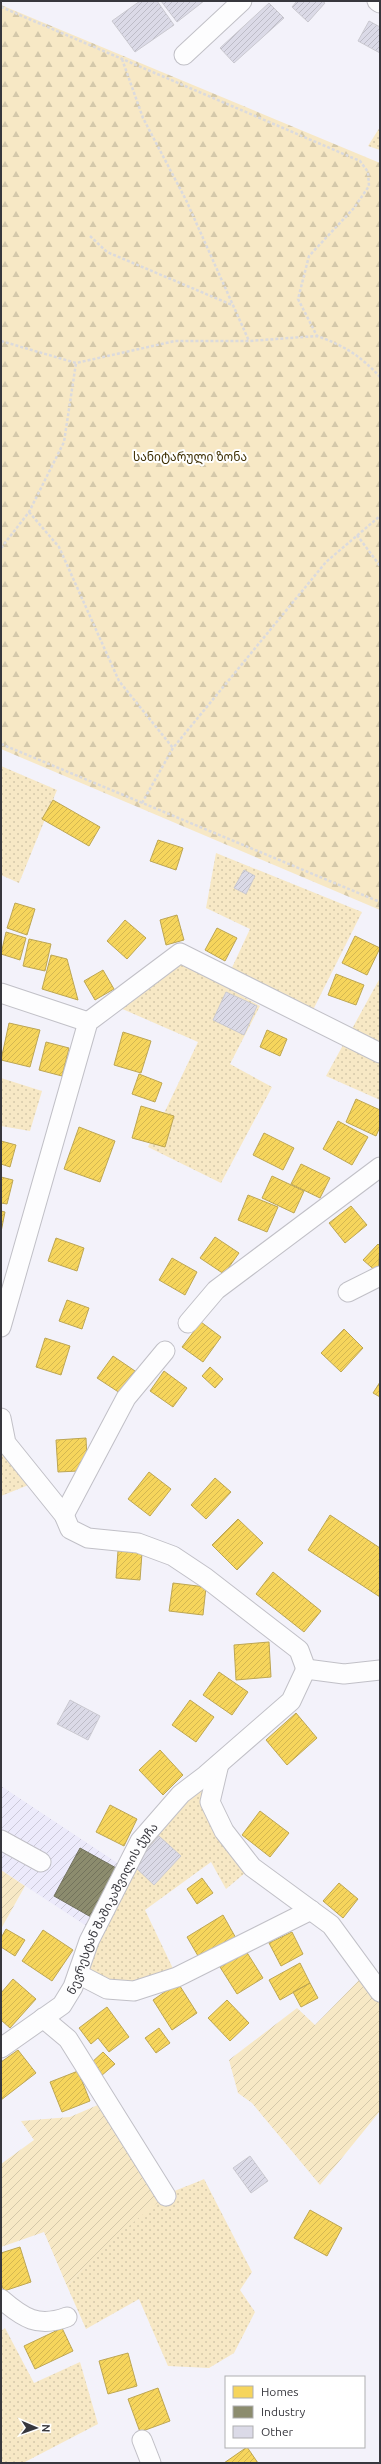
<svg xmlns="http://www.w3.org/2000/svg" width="381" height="2464" font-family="Ubuntu,'Noto Sans Georgian',sans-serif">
  <defs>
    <pattern id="industrial-furrows" width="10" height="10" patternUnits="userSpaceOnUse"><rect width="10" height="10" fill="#eceafb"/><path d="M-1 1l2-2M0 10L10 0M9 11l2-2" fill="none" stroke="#cbc9d8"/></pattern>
    <pattern id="grass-dots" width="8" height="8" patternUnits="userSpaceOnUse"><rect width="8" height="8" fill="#f7e8c5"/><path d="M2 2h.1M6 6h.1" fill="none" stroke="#d4c8aa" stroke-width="1.8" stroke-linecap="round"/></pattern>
    <pattern id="forest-firs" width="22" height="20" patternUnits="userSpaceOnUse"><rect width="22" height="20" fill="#f7e8c5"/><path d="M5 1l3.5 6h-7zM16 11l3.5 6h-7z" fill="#d4c8aa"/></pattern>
    <pattern id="garden-furrows" width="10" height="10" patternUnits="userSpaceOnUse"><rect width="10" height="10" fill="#f7e8c5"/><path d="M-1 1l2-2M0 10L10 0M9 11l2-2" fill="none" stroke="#d4c8aa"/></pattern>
    <pattern id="homes-hatch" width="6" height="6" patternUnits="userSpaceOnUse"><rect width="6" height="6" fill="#f6d55c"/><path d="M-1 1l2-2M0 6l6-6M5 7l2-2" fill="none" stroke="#d4b751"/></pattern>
    <pattern id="industry-hatch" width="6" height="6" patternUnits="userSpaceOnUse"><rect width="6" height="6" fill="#8c8c6e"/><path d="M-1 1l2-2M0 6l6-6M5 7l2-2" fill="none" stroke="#73735c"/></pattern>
    <pattern id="building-hatch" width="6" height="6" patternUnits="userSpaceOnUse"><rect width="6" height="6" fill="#dbdae7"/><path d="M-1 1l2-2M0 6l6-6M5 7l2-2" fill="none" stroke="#bdbcc7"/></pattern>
  </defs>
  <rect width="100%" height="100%" fill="#f3f2fa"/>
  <path fill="url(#industrial-furrows)" d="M1,1786L125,1868L94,1931L1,1870Z"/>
  <path fill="url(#grass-dots)" d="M380,127V150L368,146Z
    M1,766L57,790L19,883L1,875Z
    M216,853L362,912L310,1016L229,974L250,929L206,908Z
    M177,960L260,1006L230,1064L272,1087L221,1183L148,1147L198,1042L111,1004Z
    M380,978V1100L326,1076Z
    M1,1078L42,1091L30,1131L1,1126Z
    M1,1418L36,1482L1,1496Z
    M206,1775L210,1802L252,1867L226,1889L211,1862L145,1910L177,1977L134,1991L78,1974L140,1841Z
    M204,2179L252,2272L240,2290L255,2312L234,2353L209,2368L168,2366L139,2299L86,2329L67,2286C97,2253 128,2221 165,2196C176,2189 191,2185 204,2179Z
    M5,2328L34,2383L80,2362L98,2424L23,2463H1V2331Z"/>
  <path fill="url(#forest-firs)" d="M1,5L380,163V910L1,749Z"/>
  <path fill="url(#garden-furrows)" d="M1,1870L25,1886L1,1929Z
    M366,1973L380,1992V2111L320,2185L252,2103L238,2093L229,2060L297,2008L315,2025Z
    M107,2101L166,2196C130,2224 98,2252 67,2286L44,2232L1,2247V2164L34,2140L21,2121L70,2117Z"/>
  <path fill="url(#homes-hatch)" stroke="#bda653" d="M53,800L100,827L89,846L42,819Z
    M158,840L183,848L176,870L150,861Z
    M15,903L35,909L27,935L7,928Z
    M177,915L184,940L166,945L160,920Z
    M125,920L146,938L127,959L107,941Z
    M217,928L237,938L225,961L205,950Z
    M6,932L26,938L20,960L1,954Z
    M355,936L380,948L367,975L342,963Z
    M29,939L51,944L45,971L23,966Z
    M51,955L67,959L78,1000L42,989Z
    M103,970L114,989L95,1000L84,981Z
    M336,974L364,985L356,1005L328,995Z
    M9,1023L40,1030L30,1067L1,1060Z
    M267,1030L287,1039L280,1056L260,1047Z
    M123,1032L151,1041L141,1073L114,1065Z
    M46,1042L69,1048L62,1076L39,1070Z
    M139,1074L162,1083L155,1102L132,1094Z
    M356,1099L380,1110V1127L376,1136L346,1122Z
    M141,1106L174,1116L165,1147L132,1138Z
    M338,1121L368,1137L352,1165L323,1149Z
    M79,1127L115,1141L100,1182L64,1169Z
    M264,1133L294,1148L283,1170L253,1155Z
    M1,1141L16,1145L10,1167L1,1164Z
    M301,1164L330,1178L320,1198L291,1184Z
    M272,1176L304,1191L294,1213L262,1198Z
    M1,1177L13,1180L7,1204L1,1203Z
    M248,1195L278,1207L267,1232L238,1220Z
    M351,1206L367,1225L345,1243L329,1223Z
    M1,1211L5,1212L1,1232Z
    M215,1237L239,1253L224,1274L200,1258Z
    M56,1238L84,1248L77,1271L48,1261Z
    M378,1244L380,1246L378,1273L363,1260Z
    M172,1258L197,1272L185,1295L159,1280Z
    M67,1300L89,1308L82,1329L59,1321Z
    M201,1322L221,1337L203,1362L182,1347Z
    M344,1329L363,1348L341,1372L321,1353Z
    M45,1338L70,1346L61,1375L36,1367Z
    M113,1356L135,1371L120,1393L97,1378Z
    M210,1367L223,1379L215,1388L202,1376Z
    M164,1371L187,1388L173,1407L150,1391Z
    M380,1382V1397L373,1393Z
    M86,1438L87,1460L78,1471L58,1472L56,1440Z
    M149,1472L171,1489L150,1516L128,1499Z
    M215,1478L231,1492L206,1519L191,1505Z
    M330,1515L380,1548V1597L308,1550Z
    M238,1519L263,1543L237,1570L212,1545Z
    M118,1551L142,1553L140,1580L116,1578Z
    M273,1572L321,1611L304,1632L256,1594Z
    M173,1583L206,1587L203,1615L169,1611Z
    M269,1642L271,1677L236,1680L234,1645Z
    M219,1672L248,1692L232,1715L203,1695Z
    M190,1700L214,1717L196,1742L172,1725Z
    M296,1713L317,1738L287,1765L266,1740Z
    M160,1750L183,1775L163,1795L139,1770Z
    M110,1805L137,1819L124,1846L96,1832Z
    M260,1811L289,1833L270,1857L242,1835Z
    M202,1878L213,1893L197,1904L187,1889Z
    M339,1883L358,1899L343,1918L323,1901Z
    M223,1915L237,1940L201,1961L187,1937Z
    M6,1929L25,1940L15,1956L1,1947V1938Z
    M43,1930L73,1950L52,1981L22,1961Z
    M292,1932L303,1954L281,1966L269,1943Z
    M246,1951L263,1978L237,1994L220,1967Z
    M300,1963L310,1983L280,2000L269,1980Z
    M13,1979L36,1999L10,2028L1,2020V1993Z
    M178,1983L197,2013L172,2030L153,2000Z
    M310,1983L318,1998L301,2007L293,1992Z
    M227,2000L249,2023L230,2041L208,2018Z
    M107,2007L129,2037L109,2052L98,2038L91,2044L79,2028Z
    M159,2028L170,2043L156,2053L145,2038Z
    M18,2050L36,2073L1,2100V2062Z
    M103,2052L115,2064L101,2076L90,2064Z
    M78,2071L90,2101L62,2112L50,2082Z
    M310,2210L342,2228L327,2256L294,2238Z
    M20,2247L31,2282L4,2291L1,2283V2253Z
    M62,2328L73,2351L35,2369L24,2346Z
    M128,2353L137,2386L108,2394L99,2361Z
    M158,2388L170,2421L140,2432L128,2399Z
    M247,2447L258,2463H224Z"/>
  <path fill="url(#industry-hatch)" stroke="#72725f" d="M80,1848L118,1869L91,1917L54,1896Z"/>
  <path fill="url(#building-hatch)" stroke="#cac9d0" d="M140,1H157L174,25L135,52L112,21Z
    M161,1H204L177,22Z
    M297,1H322L325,3L308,22L292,7Z
    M269,3L284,18L234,63L220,48Z
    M369,21L380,27V53L358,41Z
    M244,870L255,876L246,894L234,888Z
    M226,992L257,1006L244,1035L213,1020Z
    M70,1700L100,1716L88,1740L57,1724Z
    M159,1836L181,1856L154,1885L133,1865Z
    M250,2156L268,2181L251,2193L233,2168Z"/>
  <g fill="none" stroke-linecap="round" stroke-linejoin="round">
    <g stroke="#c1c0c7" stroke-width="21">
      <g id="minor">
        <path d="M377,1L380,3"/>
        <path d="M184,55L242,1"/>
        <path d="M1,993L88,1022"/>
        <path d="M348,1292L380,1276"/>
        <path d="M188,1323L216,1290L380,1167"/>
        <path d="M1,1327L88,1022L180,953L380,1053"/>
        <path d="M1,1418L6,1443L64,1515L70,1529L88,1538L138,1543L173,1556L206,1578L299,1650L306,1669"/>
        <path d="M64,1515L126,1398L165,1351"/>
        <path d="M306,1669L344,1674L380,1670"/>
        <path d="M219,1764L210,1802L224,1831L252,1867L331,1925L380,1992"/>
        <path d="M1,1840L41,1862"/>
        <path d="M78,1974L107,1989L134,1991L177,1977L311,1910"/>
        <path d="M43,2018L68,2039L166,2196"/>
        <path id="s1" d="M1,2048L62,2005L73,1987L89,1941L140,1841L181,1794L206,1775L291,1701L306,1669"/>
        <path d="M1,2299C23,2318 38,2328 67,2317"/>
        <path d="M142,2440L151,2463"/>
      </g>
    </g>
    <path stroke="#dbdadd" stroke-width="2.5" stroke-dasharray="3 2" stroke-linecap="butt" d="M1,7L360,161L368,172L369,186L354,208L309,256L298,299L317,336C343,345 361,356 380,377
      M122,59L143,118L186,200L249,341
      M90,236L107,252L232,305
      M1,341L76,363L175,341H249L317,336
      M29,512L59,547L119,681L173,748
      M357,535L380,566
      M1,548L29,512L64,442L76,363
      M1,744L380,902
      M142,803L173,748L326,562L380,516"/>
    <use href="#minor" stroke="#fdfdfe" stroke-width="19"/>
  </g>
  <g text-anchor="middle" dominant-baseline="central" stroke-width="4" stroke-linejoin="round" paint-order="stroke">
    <g font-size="12" fill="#3e2f02" stroke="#fff">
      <text x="190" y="456">სანიტარული ზონა</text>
    </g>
    <g font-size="12" fill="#37373d" stroke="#fff">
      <text stroke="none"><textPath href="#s1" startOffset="184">ნევრესტან შაშიკაშვილის ქუჩა</textPath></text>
    </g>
  </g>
  <rect width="381" height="2464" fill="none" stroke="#37373d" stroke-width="4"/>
  <rect x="225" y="2376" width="140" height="72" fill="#ffffff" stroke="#afafb1"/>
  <rect x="233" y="2386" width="20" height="12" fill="#f6d55c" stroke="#afafb1"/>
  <text x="261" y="2396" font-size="12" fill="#37373d">Homes</text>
  <rect x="233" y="2406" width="20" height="12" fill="#8c8c6e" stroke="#afafb1"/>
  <text x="261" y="2416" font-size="12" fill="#37373d">Industry</text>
  <rect x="233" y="2426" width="20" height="12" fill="#dbdae7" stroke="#afafb1"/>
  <text x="261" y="2436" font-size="12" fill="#37373d">Other</text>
  <g transform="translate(36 2428) rotate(92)" stroke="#ffffff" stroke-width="3" paint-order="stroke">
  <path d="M0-3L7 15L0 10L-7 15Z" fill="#37373d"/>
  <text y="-6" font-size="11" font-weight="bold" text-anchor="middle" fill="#37373d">N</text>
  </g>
</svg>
